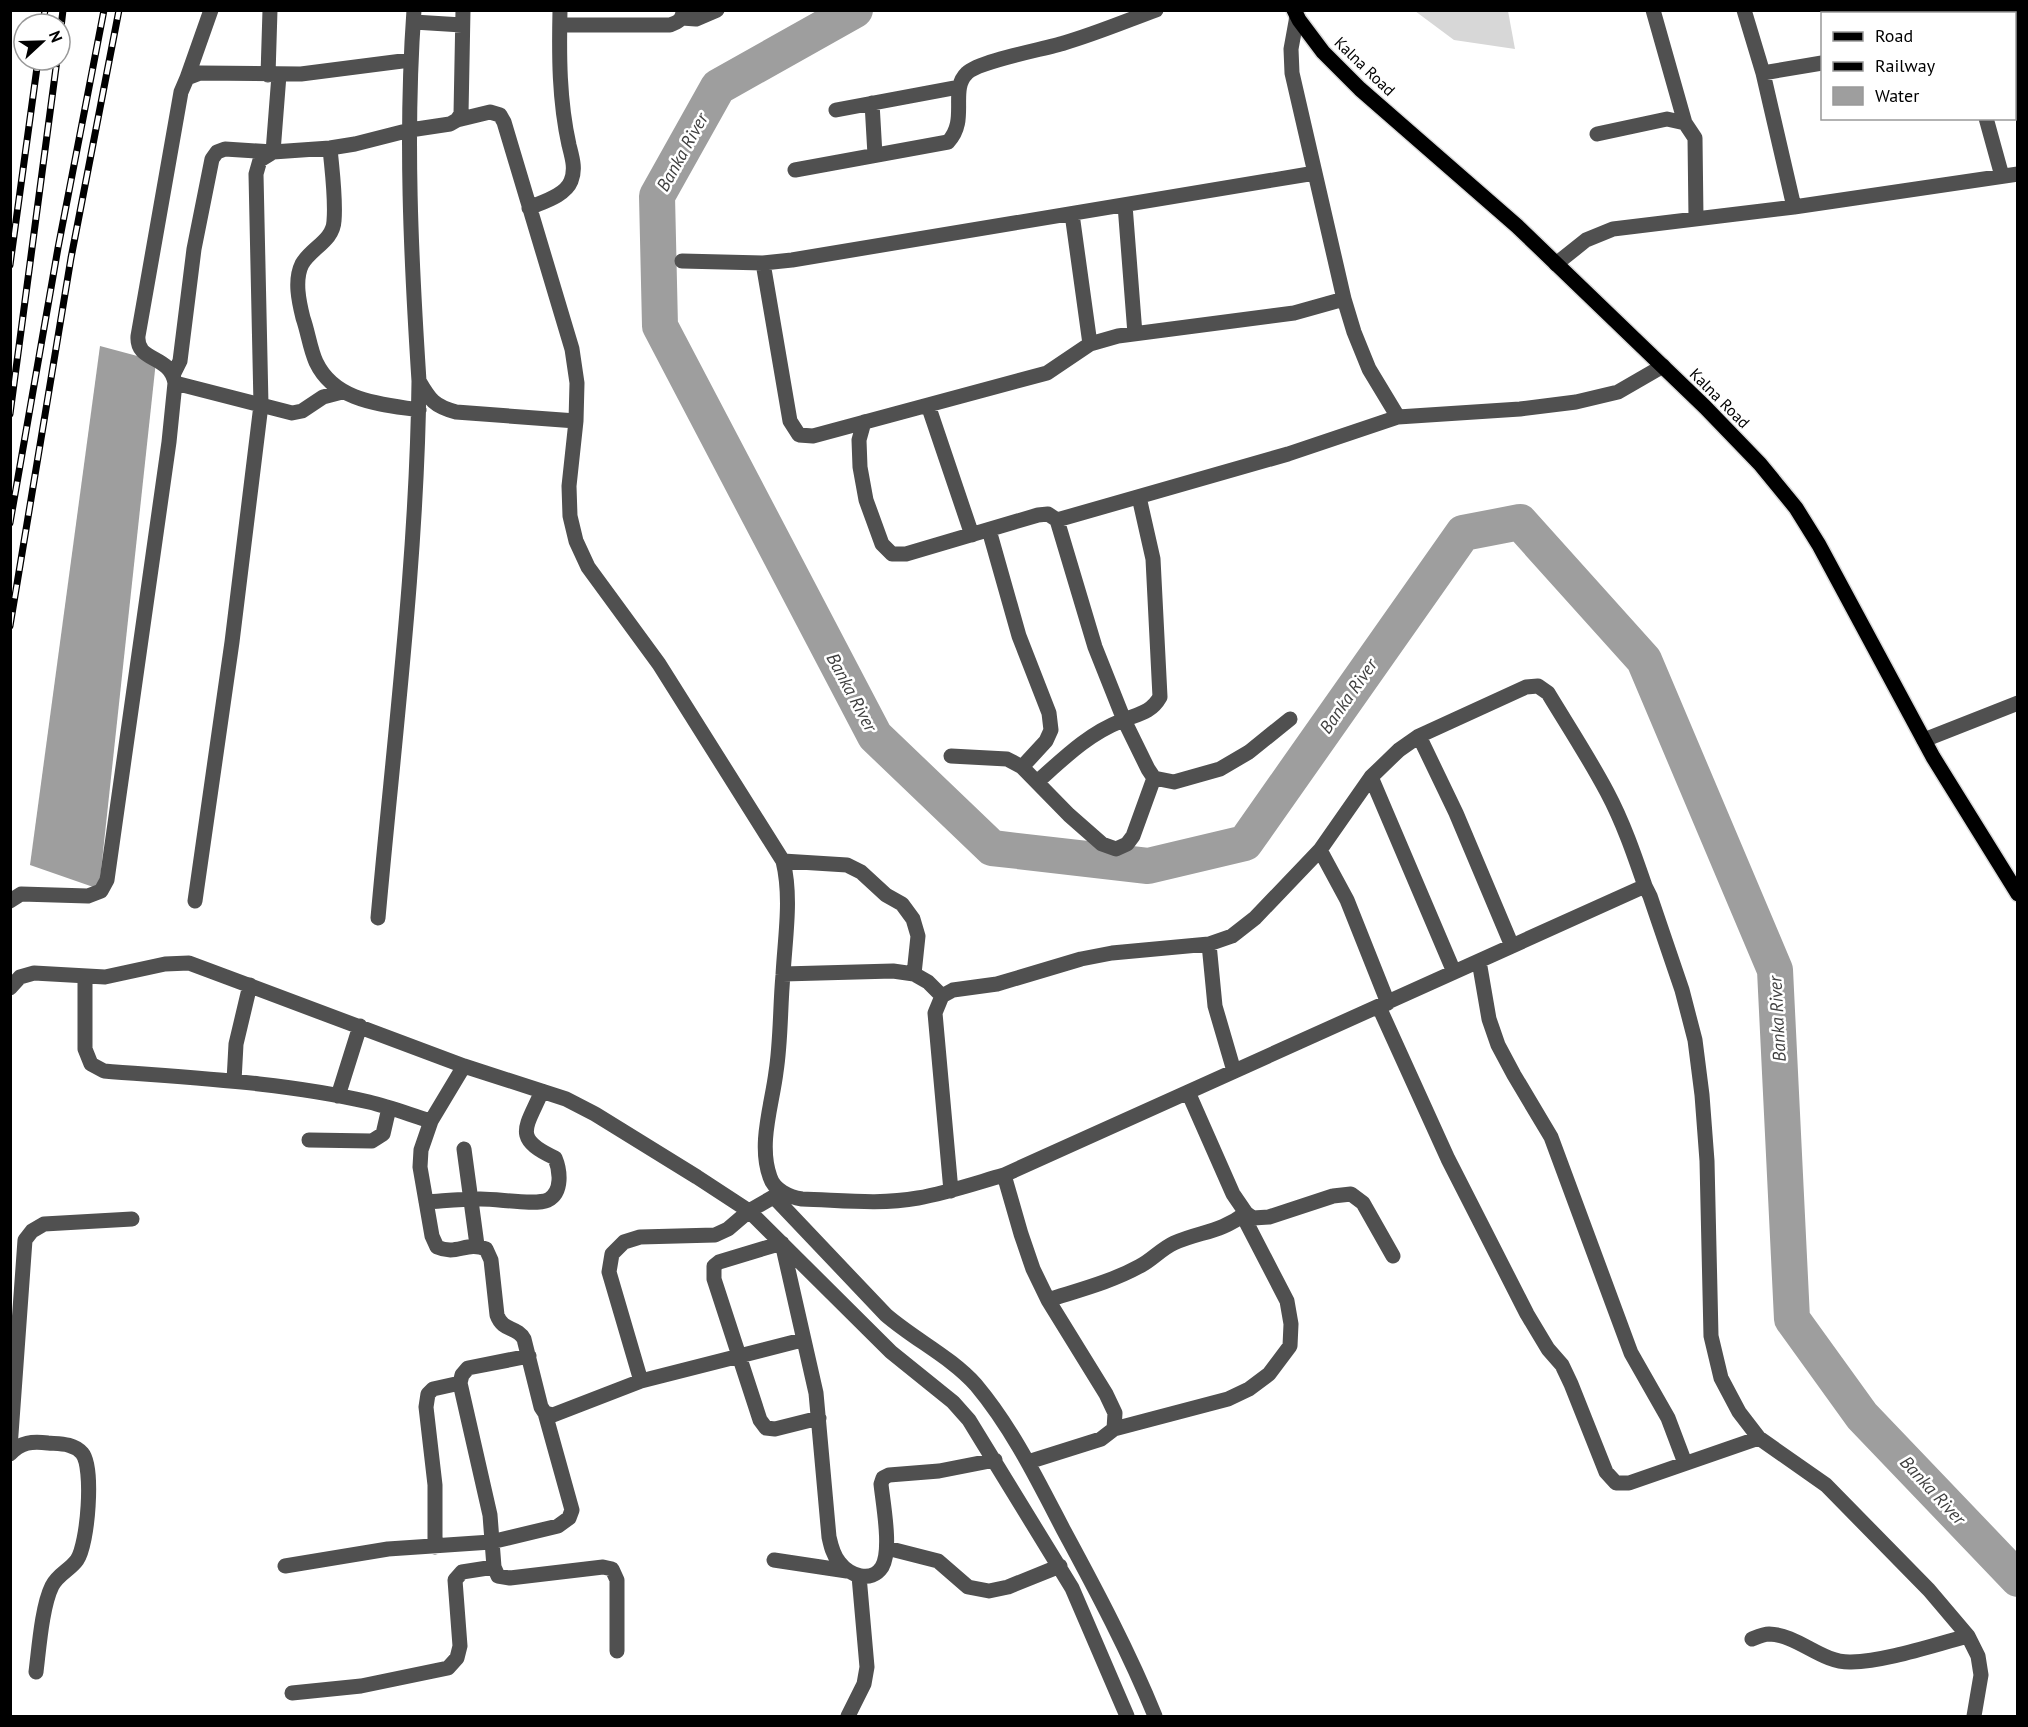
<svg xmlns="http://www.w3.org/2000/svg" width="2028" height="1727" font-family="'PT Sans',sans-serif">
  <rect width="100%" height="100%" fill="#fff"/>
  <path fill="#d7d7d7" d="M1415,11H1508L1515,49L1454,40Z"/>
  <path fill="#9e9e9e" d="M100,346L156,361L99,889L30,865Z"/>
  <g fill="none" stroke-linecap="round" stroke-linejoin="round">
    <path stroke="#9e9e9e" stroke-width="36" d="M855,10L718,87L657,196L660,326L875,736L992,848L1148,866L1245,843L1463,533L1520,522L1644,660L1775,970L1792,1319L1862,1416L2018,1579"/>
    <g stroke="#dbdbdb" stroke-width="18">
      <path id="major" d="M1294,10L1299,20L1323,52L1360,89L1517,226L1705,407L1760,464L1796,508L1819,545L1933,757L2018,894"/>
    </g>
    <path stroke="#505050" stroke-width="15" d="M1653,10L1685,123
      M1744,10L1763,73L1794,207
      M1946,10L1947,14
      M1960,14L1967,10
      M1297,16L1291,49L1292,73L1344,299L1354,332L1369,369L1398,417
      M682,18L696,19L717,10
      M414,22L462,25
      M560,25H670C678,22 683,20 683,10
      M1763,73L1822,63
      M268,75L270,10
      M187,78L211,10
      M872,103L875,155
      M836,110L959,87
      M1986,118L2002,176
      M457,120L490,112L500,115L504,122L572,349L577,383L576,421L569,486L570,516L576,541L588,567L659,664L783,861C792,898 785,937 783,975C780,1007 781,1040 776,1072C772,1105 758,1144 770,1177C774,1190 789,1197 802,1199C840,1200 880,1205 918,1198C947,1193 976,1183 1004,1175L1645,886L1650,896L1682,990L1695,1040L1702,1095L1707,1161L1711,1336L1721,1378L1739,1412L1759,1438L1826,1485L1929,1590L1968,1636L1978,1656L1981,1675L1974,1716
      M1597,134L1667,119L1685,123L1695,138L1696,218
      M330,148C332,171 336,199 334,221C333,241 311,248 302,264C294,280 299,302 303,318C308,332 310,349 316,362C335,402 381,404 419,410
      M795,170L948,142C969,120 949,90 967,73C979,61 1045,49 1064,43C1095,34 1126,21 1156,10
      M1125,205L1135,334
      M529,208C542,202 565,196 571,181C576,169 572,157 569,145C559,100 559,56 560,10
      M1072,214L1090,344
      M682,261L763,263L792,260L1315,173
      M763,263L790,421L799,435L813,436L1047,373L1090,344L1118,336L1294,313L1344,299
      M1556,264L1586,240L1613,229L1794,207L2018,174
      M174,373L180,361L194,249L212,159L217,152L225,149L273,152L279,75
      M419,381C430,400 434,406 456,412L576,421
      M175,383L292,413L302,411L323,397L342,392
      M928,405L972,535
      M864,422L859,440L860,467L866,500L882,544L892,554H906L1038,515L1048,514L1057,520L1095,647L1124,720L1148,769L1154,778L1174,782L1220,769L1249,752L1290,719
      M1057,520L1288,454L1398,417L1520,409L1576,402L1618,392L1663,366
      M989,530L1019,636L1049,713L1051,730L1046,741L1022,767
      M1419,736L1456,813L1512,946
      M1924,740L2018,703
      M951,756L1007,759L1022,767L1069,815L1102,844L1116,849L1127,844L1133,836L1154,778
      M1371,777L1454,972
      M1037,782C1064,758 1088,734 1121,721C1138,714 1151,713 1160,697L1153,559L1139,497
      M1320,850L1347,900L1388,1003
      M783,861L847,865L861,872L886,895L902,904L913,919L918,936L914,974
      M10,901L21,894L88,896L101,891L107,880L169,442L175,383C170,354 136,363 138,336L181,92L187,78L200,73L301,74L410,60
      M195,901L232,642L261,405L256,174L260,160L273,152L330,148L355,144L410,130L450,124L457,120L461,114L463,10
      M378,918C394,739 417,560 419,381C411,258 405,134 414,10
      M1209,944L1215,1006L1234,1071
      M1479,961L1489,1019L1498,1045L1514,1075L1551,1137L1631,1353L1668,1418L1685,1463
      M783,974L893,971L914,974L928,982L942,996
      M85,977V1049L91,1064L104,1071C192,1078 283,1082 369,1102C390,1107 411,1115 431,1121
      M10,988L20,977L34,973L105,977L165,964L189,963L464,1066L566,1099L595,1114L697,1177L749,1211L891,1352L953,1402L969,1420L1072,1588L1127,1716
      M1379,1007L1448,1159L1527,1314L1548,1349L1562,1365L1571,1384L1606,1472L1616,1483H1629L1759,1438
      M464,1066L431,1121L421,1150L420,1167L432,1236L437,1247C457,1256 466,1241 486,1249L491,1260L497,1315C503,1332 517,1326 524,1339L541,1407L545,1413L553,1415L641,1381L802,1340
      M234,1081L236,1044L250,985
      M1188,1092L1233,1194L1246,1213L1253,1218L1269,1217L1333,1196L1351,1194L1363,1203L1393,1256
      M338,1096L360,1026
      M309,1140L372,1141L383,1134L389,1108
      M464,1149L477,1245
      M1004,1175L1021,1234L1033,1269L1048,1300L1106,1394L1115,1413L1114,1429L1101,1439L1028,1462
      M951,1191L935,1013L942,996L953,990L997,984L1081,959L1112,953L1209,944L1232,936L1255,918L1320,850L1371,777L1399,750L1419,736L1526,687L1538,686L1548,693C1568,726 1589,758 1607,792C1623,822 1634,854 1645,886
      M774,1197L886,1315C915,1340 951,1357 976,1385C1012,1428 1037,1479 1063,1529C1096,1590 1129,1652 1155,1716
      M426,1202C443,1201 460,1199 478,1199C495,1198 534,1206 548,1200C563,1192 560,1170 555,1158C512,1138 526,1128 542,1091
      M1048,1300C1079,1290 1111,1282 1140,1266C1152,1260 1161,1249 1174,1243C1201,1231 1220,1233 1246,1213
      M529,1356L468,1368L462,1375L460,1383L490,1515L494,1567L498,1576L510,1578L603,1567L612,1569L617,1580V1651
      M641,1381L609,1272L612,1254L624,1242L640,1237L715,1235L728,1229L749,1211L782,1192
      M819,1418L775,1429L766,1428L760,1420L714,1279V1266L719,1262L782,1243L816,1393L829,1537C831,1546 833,1555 839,1562C849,1575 871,1584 882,1567C892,1550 883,1504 881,1484L883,1478L889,1475L939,1471L995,1460
      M1114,1429L1228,1399L1249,1389L1269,1374L1290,1346L1291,1324L1287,1301L1243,1216
      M10,1448L25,1240L32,1231L44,1224L132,1219
      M10,1454C21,1442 32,1441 48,1443C60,1444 73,1443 82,1453C94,1467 88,1544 77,1560C70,1570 58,1574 52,1586C42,1606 39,1648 36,1672
      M435,1547V1485L426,1407L428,1394L433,1389L460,1383
      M887,1548L938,1561L968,1587L989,1591L1008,1587L1060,1566
      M774,1560L847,1571
      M285,1566L388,1549L491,1542L558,1526L569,1518L572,1510L545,1413
      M1752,1639C1757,1637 1764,1634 1769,1634C1799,1635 1821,1663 1851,1662C1887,1661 1933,1645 1968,1636
      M292,1693L361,1686L448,1668L457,1658L460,1646L455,1580L462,1572L494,1567
      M848,1716L864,1684L867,1667L859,1576"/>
    <use href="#major" stroke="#000" stroke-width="15"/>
    <g stroke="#000" stroke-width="7">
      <path id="rail" d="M43,24L45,10
        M60,36L63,10
        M10,265L38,60
        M10,414L57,60
        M10,523L58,248L104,10
        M10,626L71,258L119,10"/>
    </g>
    <use href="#rail" stroke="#fff" stroke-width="4.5" stroke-dasharray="14" stroke-linecap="butt"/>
  </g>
  <g text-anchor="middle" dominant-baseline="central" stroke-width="5" stroke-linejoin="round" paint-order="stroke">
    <g font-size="16" fill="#000" stroke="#fff">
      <text transform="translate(1365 66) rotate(44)">Kalna Road</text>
      <text transform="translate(1720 398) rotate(45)">Kalna Road</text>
    </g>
    <g font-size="18" font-style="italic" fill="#3f3f3f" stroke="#fff">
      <text transform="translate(682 152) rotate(-61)">Banka River</text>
      <text transform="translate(852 692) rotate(62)">Banka River</text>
      <text transform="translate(1348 696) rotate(-55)">Banka River</text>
      <text transform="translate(1777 1019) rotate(-93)">Banka River</text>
      <text transform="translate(1933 1490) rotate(47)">Banka River</text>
    </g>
  </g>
  <rect width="2028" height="1727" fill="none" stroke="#000000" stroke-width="24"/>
  <rect x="1821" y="12" width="195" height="108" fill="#ffffff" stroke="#999999" stroke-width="1.5"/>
  <rect x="1833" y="32" width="30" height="9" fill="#000000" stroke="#999999" stroke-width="1.5"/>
  <text x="1875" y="42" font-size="18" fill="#000000">Road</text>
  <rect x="1833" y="62" width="30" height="9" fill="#000000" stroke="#999999" stroke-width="1.5"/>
  <text x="1875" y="72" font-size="18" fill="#000000">Railway</text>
  <rect x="1833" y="87" width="30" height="18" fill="#9e9e9e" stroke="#999999" stroke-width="1.5"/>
  <text x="1875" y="102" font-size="18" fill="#000000">Water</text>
  <g transform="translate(42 42) rotate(68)"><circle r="28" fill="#ffffff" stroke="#999999" stroke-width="1.5"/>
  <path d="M0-4.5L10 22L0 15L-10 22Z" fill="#000000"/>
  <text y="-9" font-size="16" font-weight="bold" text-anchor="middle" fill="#000000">N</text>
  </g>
</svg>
